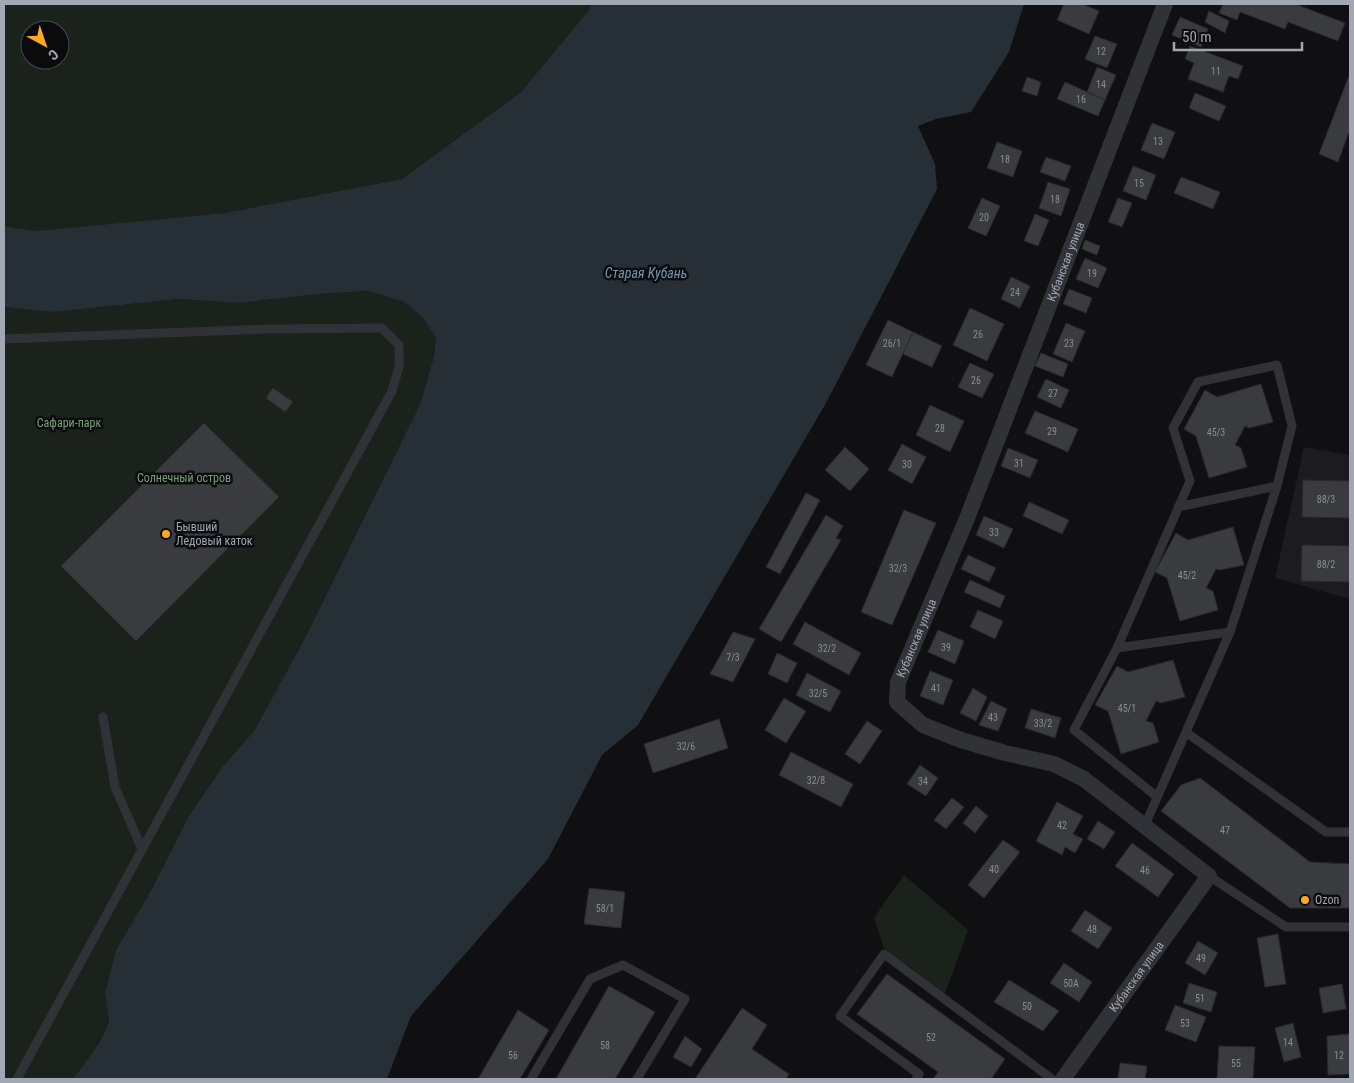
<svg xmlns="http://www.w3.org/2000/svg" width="1354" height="1083" font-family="'Roboto Condensed',sans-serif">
  <rect width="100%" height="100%" fill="#101012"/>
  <path fill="#1c1c1f" d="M1304,447L1350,455V599L1275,578Z"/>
  <path fill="#1a221b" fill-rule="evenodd" d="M4,4H591L589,10L521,92L402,179L224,213L36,231L4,226ZM30,30H60V60H30Z
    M368,291L404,302L424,319L436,338L434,356L421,402L306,636L254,731L223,766L189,816L148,896L116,950L105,993L109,1022L99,1043L73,1079H4V307L53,312L179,299L239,303L318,294Z
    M904,875L968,930L945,994L884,948L874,918Z"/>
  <path fill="#262f36" d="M591,4H1024L1009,52L971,112L936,119L918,126L935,164L937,189L826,403L638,725L602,755L548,859L411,1016L387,1079H73L99,1043L109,1022L105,993L116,950L148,896L189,816L223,766L254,731L306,636L421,402L434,356L436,338L424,319L404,302L368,291L318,294L239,303L179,299L53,312L4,307V226L36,231L224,213L402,179L521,92L589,10Z"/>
  <path fill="#3a3b3f" stroke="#2a2a2e" d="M1064,4H1082L1099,11L1089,34L1057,20Z
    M1223,4H1295L1345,23L1338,41L1288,22L1285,29L1240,12L1237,20L1219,13Z
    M1209,11L1229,21L1225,33L1205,22Z
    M1180,17L1208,29L1201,47L1172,35Z
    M1095,36L1117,44L1107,68L1085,59Z
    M1190,46L1243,66L1238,79L1229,76L1223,92L1188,79L1194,63L1185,59Z
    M1097,67L1116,75L1105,100L1087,92Z
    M1350,73V129L1338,162L1319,154Z
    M1027,77L1041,82L1037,96L1022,91Z
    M1065,82L1105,100L1098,116L1057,99Z
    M1195,93L1226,106L1219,121L1189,108Z
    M1152,123L1175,132L1164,159L1141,150Z
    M997,142L1022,151L1013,177L987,168Z
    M1046,157L1071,166L1065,181L1040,172Z
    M1133,166L1156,175L1146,200L1123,191Z
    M1181,177L1220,192L1213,209L1174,193Z
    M1048,182L1070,189L1061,216L1039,208Z
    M982,198L1000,206L986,236L968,228Z
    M1118,198L1132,203L1122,227L1108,222Z
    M1035,214L1049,220L1038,246L1024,241Z
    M1085,240L1100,246L1097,255L1082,249Z
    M1085,258L1107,268L1098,288L1076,279Z
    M1011,277L1030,286L1020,308L1001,299Z
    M1069,289L1092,298L1086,313L1063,304Z
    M970,308L1004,324L987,361L953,345Z
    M888,320L913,332L892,377L866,365Z
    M1066,323L1085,331L1072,362L1053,354Z
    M913,332L942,346L932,367L903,354Z
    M1041,353L1068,364L1063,377L1035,366Z
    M970,363L994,374L982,398L958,387Z
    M1046,379L1069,390L1061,408L1037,397Z
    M1261,384L1273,422L1249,428L1245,426L1235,445L1241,448L1247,467L1209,478L1196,436L1184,429L1205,390L1217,397Z
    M273,388L293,402L285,412L266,398Z
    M930,405L964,421L950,452L916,435Z
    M1035,411L1078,429L1068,452L1025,433Z
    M204,423L279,497L136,641L61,566Z
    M902,444L926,457L912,484L888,470Z
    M845,447L869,469L850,491L825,470Z
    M1008,448L1038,460L1030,478L1001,466Z
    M1303,480L1350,481V518L1302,517Z
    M806,493L820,500L780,574L766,567Z
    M1029,502L1069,520L1062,534L1023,516Z
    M904,510L936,523L892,625L861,612Z
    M826,515L843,526L836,538L841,540L781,642L759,629Z
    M984,516L1013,529L1004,548L976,535Z
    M1233,527L1244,565L1220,570L1216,569L1206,588L1213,591L1218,610L1180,621L1167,578L1155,572L1176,533L1188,540Z
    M1302,545L1350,546V582L1301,581Z
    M968,555L996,568L989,582L961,569Z
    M970,580L1005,596L1000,608L964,592Z
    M978,610L1003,621L995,639L970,627Z
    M805,622L861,653L849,675L793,644Z
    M938,630L964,641L955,664L928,652Z
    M733,632L755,639L733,682L710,674Z
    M777,653L797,663L787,683L768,674Z
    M1173,660L1185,697L1161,703L1156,701L1146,721L1153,723L1159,742L1121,754L1108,711L1095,705L1117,666L1128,672Z
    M930,671L953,680L943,705L920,696Z
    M807,673L841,691L830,712L796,695Z
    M973,688L987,697L976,721L960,713Z
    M784,698L806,711L786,743L765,730Z
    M991,701L1007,709L998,731L979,725Z
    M1031,709L1061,718L1055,738L1025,728Z
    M719,719L728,748L653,773L644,744Z
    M867,721L882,731L860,764L845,754Z
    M791,752L853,784L841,807L779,775Z
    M920,765L938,778L926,796L907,784Z
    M1200,778L1310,862L1350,864V908H1290L1161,811L1181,785Z
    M952,798L964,807L946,829L934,820Z
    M1057,802L1083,816L1073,834L1083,839L1075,853L1065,847L1062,855L1036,841Z
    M976,806L988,816L975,833L963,823Z
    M1098,821L1115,832L1104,849L1087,839Z
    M1003,840L1020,852L984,898L968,885Z
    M1132,843L1174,874L1158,897L1115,866Z
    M589,888L625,892L621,928L584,924Z
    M1085,910L1112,928L1098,949L1071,931Z
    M1278,934L1286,984L1265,987L1257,938Z
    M1198,941L1218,953L1205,975L1185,963Z
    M1064,963L1092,982L1079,1002L1050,983Z
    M887,974L1005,1059L991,1079H933L938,1072L857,1014Z
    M1009,980L1059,1011L1043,1031L994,1002Z
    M1189,983L1217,992L1211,1012L1183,1003Z
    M1342,984L1346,1009L1323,1013L1319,988Z
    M609,986L655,1012L615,1079H556Z
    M1175,1005L1206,1017L1196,1042L1165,1030Z
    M742,1008L767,1025L752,1049L789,1074L786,1079H695Z
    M518,1010L549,1030L520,1079H478Z
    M1293,1023L1301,1057L1284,1062L1275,1028Z
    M1350,1034V1074L1328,1075L1327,1036Z
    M685,1036L702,1049L691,1067L673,1057Z
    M1219,1046L1255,1047L1253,1079H1217Z
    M1120,1063L1147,1066L1145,1079H1118Z"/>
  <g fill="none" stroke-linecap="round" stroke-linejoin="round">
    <path stroke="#313237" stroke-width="9" d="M4,339L266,329L382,328L399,345V367L392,391L17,1079
      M1178,507L1277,486
      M1117,648L1230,632
      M103,717L115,787L142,849
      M1187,733L1326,832H1350
      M1145,825L1230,632L1277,486L1292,426L1277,365L1198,382L1173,428L1190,481L1117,648L1074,730L1156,796
      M1209,876L1286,927H1350
      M531,1079L590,979L623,965L685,999L637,1079
      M916,1079L919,1074L840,1016L884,954L1052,1079"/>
    <path stroke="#313237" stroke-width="16" id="s1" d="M1063,1079L1209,876L1084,779L1054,764L1005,753L961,740L923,725L897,702L898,682L968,516L1165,4"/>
  </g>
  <g fill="#f9aa21" stroke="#0b0b0d" stroke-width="2">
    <circle cx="166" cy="534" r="5"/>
    <circle cx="1305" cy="900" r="5"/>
  </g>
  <g text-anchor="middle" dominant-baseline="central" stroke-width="5" stroke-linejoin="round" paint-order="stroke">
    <g font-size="10" fill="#878c96">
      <text x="1101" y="51">12</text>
      <text x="1216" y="71">11</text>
      <text x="1101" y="84">14</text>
      <text x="1081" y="99">16</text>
      <text x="1158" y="141">13</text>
      <text x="1005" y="159">18</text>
      <text x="1139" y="183">15</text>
      <text x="1055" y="199">18</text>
      <text x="984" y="217">20</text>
      <text x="1092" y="273">19</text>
      <text x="1015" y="292">24</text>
      <text x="978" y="334">26</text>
      <text x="892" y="343">26/1</text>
      <text x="1069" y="343">23</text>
      <text x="976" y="380">26</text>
      <text x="1053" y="393">27</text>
      <text x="940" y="428">28</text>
      <text x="1052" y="431">29</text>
      <text x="1216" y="432">45/3</text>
      <text x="1019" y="463">31</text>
      <text x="907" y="464">30</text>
      <text x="1326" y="499">88/3</text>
      <text x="994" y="532">33</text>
      <text x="1326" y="564">88/2</text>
      <text x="898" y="568">32/3</text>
      <text x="1187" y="575">45/2</text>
      <text x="946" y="647">39</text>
      <text x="827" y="648">32/2</text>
      <text x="733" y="657">7/3</text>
      <text x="936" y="688">41</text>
      <text x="818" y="693">32/5</text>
      <text x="1127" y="708">45/1</text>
      <text x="993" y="717">43</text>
      <text x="1043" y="723">33/2</text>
      <text x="686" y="746">32/6</text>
      <text x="816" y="780">32/8</text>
      <text x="923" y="781">34</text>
      <text x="1062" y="825">42</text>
      <text x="1225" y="830">47</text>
      <text x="994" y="869">40</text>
      <text x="1145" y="870">46</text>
      <text x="605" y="908">58/1</text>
      <text x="1092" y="929">48</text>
      <text x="1201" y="958">49</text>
      <text x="1071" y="983">50А</text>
      <text x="1200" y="998">51</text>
      <text x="1027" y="1006">50</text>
      <text x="1185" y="1023">53</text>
      <text x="931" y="1037">52</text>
      <text x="1288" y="1042">14</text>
      <text x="605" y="1045">58</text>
      <text x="513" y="1055">56</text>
      <text x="1339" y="1055">12</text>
      <text x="1236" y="1063">55</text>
    </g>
    <g font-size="12" fill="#a1a7b3" stroke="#0b0b0d">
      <text stroke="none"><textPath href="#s1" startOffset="1086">Кубанская улица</textPath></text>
      <text stroke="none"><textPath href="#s1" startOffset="681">Кубанская улица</textPath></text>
      <text stroke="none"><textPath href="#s1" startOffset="126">Кубанская улица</textPath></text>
    </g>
    <g font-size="12" fill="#77a078" stroke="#0b0b0d">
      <text x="69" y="423">Сафари-парк</text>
      <text x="184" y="478">Солнечный остров</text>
    </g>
    <g font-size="12" fill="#a1a7b3" stroke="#0b0b0d" text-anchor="start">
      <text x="176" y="527">Бывший<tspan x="176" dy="14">Ледовый каток</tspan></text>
      <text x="1315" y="900">Ozon</text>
    </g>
    <g font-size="14" font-style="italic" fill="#7597b1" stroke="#0b0b0d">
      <text x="646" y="273">Старая Кубань</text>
    </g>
  </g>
  <rect width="1354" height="1083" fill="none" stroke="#a1a7b3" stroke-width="10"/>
  <g transform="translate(45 45) rotate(140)"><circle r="24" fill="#0b0b0d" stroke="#47494f"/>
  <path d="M0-4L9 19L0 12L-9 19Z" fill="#f9aa21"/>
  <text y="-8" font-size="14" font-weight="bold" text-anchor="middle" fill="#a1a7b3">С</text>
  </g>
  <path d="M1174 42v8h128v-8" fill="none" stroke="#a1a7b3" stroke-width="2.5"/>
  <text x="1182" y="42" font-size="15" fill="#a1a7b3" stroke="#0b0b0d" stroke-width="4" paint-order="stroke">50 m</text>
</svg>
